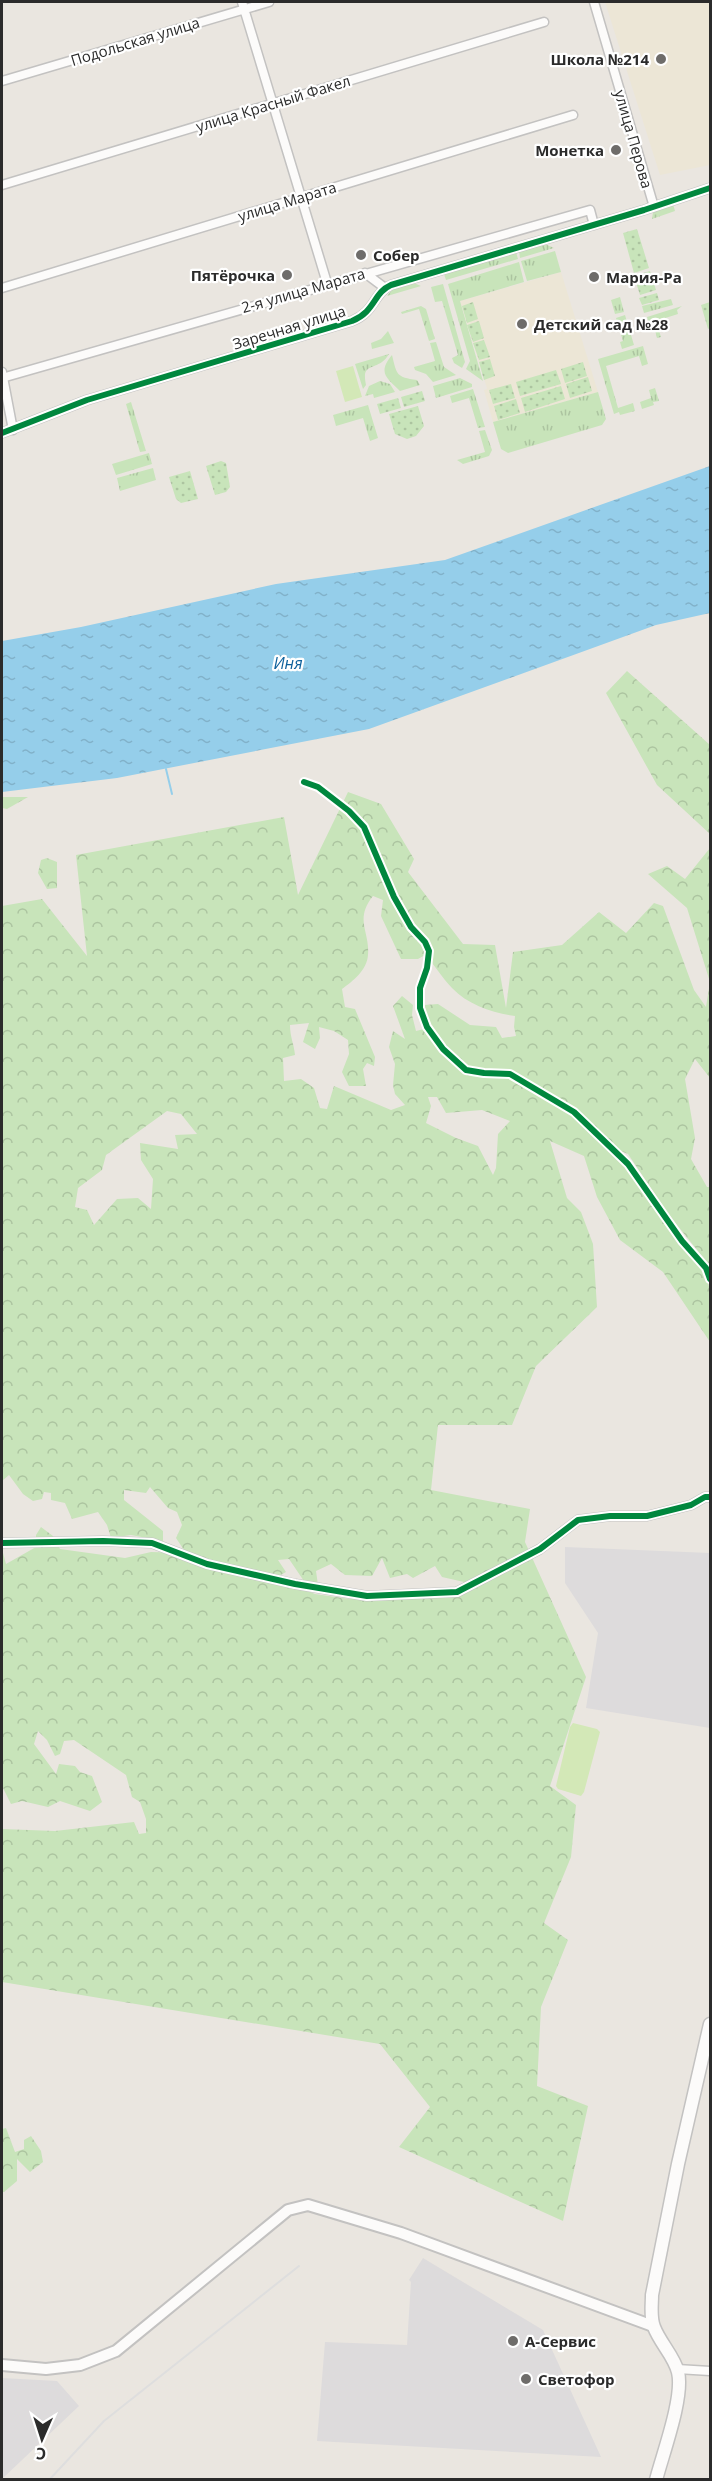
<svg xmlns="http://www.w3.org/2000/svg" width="712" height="2481" font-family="'Open Sans',sans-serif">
  <defs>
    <pattern id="grass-tufts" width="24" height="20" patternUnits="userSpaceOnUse" patternTransform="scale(1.5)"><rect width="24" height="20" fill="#c8e4ba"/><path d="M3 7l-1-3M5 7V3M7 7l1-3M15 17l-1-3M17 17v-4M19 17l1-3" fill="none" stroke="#acc4a0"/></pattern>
    <pattern id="forest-crowns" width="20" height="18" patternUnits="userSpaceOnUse" patternTransform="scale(1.5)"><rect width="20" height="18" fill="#c8e4ba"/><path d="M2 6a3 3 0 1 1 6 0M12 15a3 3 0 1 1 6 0" fill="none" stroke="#acc4a0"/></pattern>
    <pattern id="park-dots" width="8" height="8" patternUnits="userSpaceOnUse" patternTransform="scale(1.5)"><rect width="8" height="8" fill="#c8e4ba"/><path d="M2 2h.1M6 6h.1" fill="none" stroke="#acc4a0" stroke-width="1.8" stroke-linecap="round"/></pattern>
    <pattern id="water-ripples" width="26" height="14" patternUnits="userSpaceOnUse" patternTransform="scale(1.5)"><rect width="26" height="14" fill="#95ceea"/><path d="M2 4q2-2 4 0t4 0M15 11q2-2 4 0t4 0" fill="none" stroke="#81b1c9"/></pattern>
  </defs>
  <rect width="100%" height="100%" fill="#eae6e0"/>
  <path fill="#dddbdc" d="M565,1547L710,1553V1728L586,1708L598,1633L565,1583Z
    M423,2258L543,2330L601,2457L317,2441L325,2342L407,2345L411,2282L409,2280Z
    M2,2378L57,2381L79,2406L2,2479Z"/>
  <path fill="#ece6d6" d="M605,2H710V165L660,175Z
    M561,272L598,392L493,422L484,390L487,389L486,385L460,301Z"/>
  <path fill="url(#grass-tufts)" d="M673,204L675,211L652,219L653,212Z
    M545,244L554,248L520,258L519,251Z
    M555,251L561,272L527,281L521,261Z
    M516,252L518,259L446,280L444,274Z
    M519,262L524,282L460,301L483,381L466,369L470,361L448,284Z
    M414,283L421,286L387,296L392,290Z
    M443,284L465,362L462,368L454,363L452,358L458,355L442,301L435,302L431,287Z
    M620,297L624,312L615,314L611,300Z
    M671,299L673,305L644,313L642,306Z
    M421,306L426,309L435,339L429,341L419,309L402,314L401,312Z
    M682,306L677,310L678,314L656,321L661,337L657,338L655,330H651L647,317Z
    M625,315L634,345L622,349L620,342L623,341L616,318Z
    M388,331L394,343L372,349L371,343L381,339Z
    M436,342L444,367L456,375L433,382L426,374L415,370L414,367L435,361L430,343Z
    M643,346L648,364L642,366L639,356L606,366L618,408L633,403L635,411L620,415L619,412L614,414L598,359Z
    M389,354C387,357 385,360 382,362C370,370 362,365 366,385L363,389L355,364Z
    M392,355C397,375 396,377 417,380L420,385L400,391C387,378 377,373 392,355Z
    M460,378L472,384V387L436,398L433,386Z
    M380,381L390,384L395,392L374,398L373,394L365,396L369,386Z
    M655,388L659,401L653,402L654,405L642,409L640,402L651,398L649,390Z
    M473,389L485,427L478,428L469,398L452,403L450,396Z
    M598,392L606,419L602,425L508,453L501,449L493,422Z
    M131,402L146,451L140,452L126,404Z
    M368,405L378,438L370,441L363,418L336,426L333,415Z
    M485,430L492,450L489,456L463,464L457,460L485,452L479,431Z
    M149,453L152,464L116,475L112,464Z
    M153,468L156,480L120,491L117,478Z"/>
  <path fill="url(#forest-crowns)" fill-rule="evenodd" d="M627,671L710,745V834L657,785L606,693Z
    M348,792L381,804L414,859L408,872L463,944L495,945L506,1008L513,952L562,945L599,912L626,933L654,903L663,906L694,990L706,1007L710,982L687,908L648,874L667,866L685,879L710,848V1078L695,1059L685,1079L695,1138L691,1159L707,1187H710V1266L669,1215L628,1154L621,1151L626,1164L706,1276L710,1290V1342L663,1272L620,1240L597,1197L584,1156L550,1141L567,1198L581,1212L593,1244L597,1307L536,1366L512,1425H438L431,1490L530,1509L525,1542L586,1677L550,1786L576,1805L571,1857L544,1923L568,1940L541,2007L537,2086L588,2106L563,2221L399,2147L430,2107L380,2044L2,1982V1829L55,1831L134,1822L139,1834L146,1833V1819L140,1802L132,1797L126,1775L74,1740L64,1741L60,1754L55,1756L47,1740L38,1731L34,1744L56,1774L59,1764L75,1766L80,1772L92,1776L102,1802L90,1811L60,1801L48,1807L22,1801L11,1804L2,1786V1544H9L2,1549L6,1564L36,1547V1535L41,1527L53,1536L60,1549L125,1558L151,1552L186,1553L176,1538L182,1525L177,1512L168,1508L150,1487L146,1493L124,1490V1500L163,1531V1541L131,1535L111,1538L107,1525L98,1512L72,1519L65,1503L51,1500V1493L44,1492L42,1499L33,1501L23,1494L9,1475L2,1481V906L42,899L87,956L76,855L284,817L298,895ZM373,896L383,900L381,916L401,959H418L425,955C435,965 442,978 452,988C468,1005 493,1013 515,1016L514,1027L516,1036L502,1038L496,1027L470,1025L438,1004L425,1005L424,1029L416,1031L412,1015L413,1005L402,996L393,1006L405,1039L393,1031L389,1047L395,1064L393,1085L395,1094L405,1105L391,1110L334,1086L327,1109L320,1108L314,1088L301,1079L284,1081L283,1058L295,1055C294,1044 290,1037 290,1025L309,1023L303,1042L315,1049L320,1038L319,1027L334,1031L348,1040L349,1054L342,1072L349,1086H366L363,1069L367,1063L374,1066L375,1057L355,1009L345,1007L342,989C353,981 367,970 368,955C370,931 354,920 373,896ZM428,1097H437L446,1113L482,1110L510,1121L498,1134L496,1168L493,1175L478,1146L456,1138L426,1123L431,1106ZM167,1111L181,1114L197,1134L175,1135L178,1149L140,1143L141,1160L153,1179L151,1209L138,1198L117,1199L94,1225L87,1210L75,1207L78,1188L102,1170L106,1155ZM382,1558L390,1578L407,1574L413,1578L435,1566L442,1577L464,1582L466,1592L350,1599L315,1594L277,1577L286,1572L278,1560L289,1559L310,1590L318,1585L316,1571L331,1564L345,1575L372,1576Z
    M2,797H28L7,809L2,808Z
    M47,858L57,862V888L47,889L38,873L41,860Z
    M6,2128L15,2152L24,2149V2140L31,2136L41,2151L43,2162L30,2172L17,2159V2181L4,2192H2V2129Z"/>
  <path fill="url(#park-dots)" d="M637,229L649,268L634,273L623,233Z
    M650,271L656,290L640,295L634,276Z
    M657,293L659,300L642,305L639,298Z
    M473,302L478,319L467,323L462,306Z
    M710,302V328L708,329L701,305Z
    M479,321L484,338L473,342L467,325Z
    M484,340L490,357L479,360L473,343Z
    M490,359L495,376L484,380L479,362Z
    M583,362L587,376L565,383L561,369Z
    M556,370L561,384L520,396L516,382Z
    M588,377L592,391L570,398L566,384Z
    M511,384L515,398L493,404L489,390Z
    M561,386L565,399L525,412L521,398Z
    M422,391L425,401L404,407L401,397Z
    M398,398L401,408L380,414L377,404Z
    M516,399L520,413L498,420L494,406Z
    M418,406L424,426L416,436L407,439L395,434L389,414Z
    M221,461L226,463L230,487L226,492L215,495L206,466Z
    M190,471L198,499L181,503L176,499L169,477Z"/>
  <path fill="#d3e8b7" d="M353,366L362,397L345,402L336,371Z
    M573,1723L597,1729L600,1732L584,1792L581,1796L558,1789L556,1786L570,1727Z"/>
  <path fill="url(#water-ripples)" d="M710,466V613L656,625L369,729L117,778L2,792V641L81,627L276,584L445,560Z"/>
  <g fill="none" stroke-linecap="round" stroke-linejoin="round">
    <path stroke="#95ceea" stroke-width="2" d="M166,769L172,794"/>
    <g stroke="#c3c2c1" stroke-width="11">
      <path id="minor" d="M242,2L327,283
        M594,2L654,207
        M2,81L269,2
        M2,185L544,22
        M365,273L385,288
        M2,288L573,115
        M2,372L13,430
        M2,378L590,210L594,225
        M2,433L87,400L352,321C376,311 373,293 391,285L644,210L710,188
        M2,1543L103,1541L152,1543L207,1564L295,1584L367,1596L457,1592L540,1549L578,1520L610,1516H647L691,1505L705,1497H710
        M677,2369L710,2371"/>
    </g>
    <g stroke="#c3c2c1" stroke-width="14">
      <path id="tertiary" d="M2,2365L46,2369L80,2365L116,2351L288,2210L308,2205L401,2233L653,2326"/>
    </g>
    <g stroke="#c3c2c1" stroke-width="15">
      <path id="secondary" d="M656,2480C663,2453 684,2397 678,2372C674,2356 660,2343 654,2327C650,2317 652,2306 652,2295L678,2164L710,2024"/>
    </g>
    <use href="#minor" stroke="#fcfbfa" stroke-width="8"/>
    <use href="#tertiary" stroke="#fcfbfa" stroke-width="10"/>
    <use href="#secondary" stroke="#fcfbfa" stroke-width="12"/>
    <path stroke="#dedede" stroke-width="2" d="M49,2480L104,2421L299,2266"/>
    <g stroke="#fff" stroke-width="10">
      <path id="cycleway" d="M2,433L87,400L352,321C376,311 373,293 391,285L644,210L710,188
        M304,782L318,787L349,811L364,827L394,897L411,927L425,942L429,951L427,968L420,988V1008L427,1027L443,1049L466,1070L484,1073L510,1074L574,1112L628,1164L682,1241L706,1268L710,1279
        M2,1543L103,1541L152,1543L207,1564L295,1584L367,1596L457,1592L540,1549L578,1520L610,1516H647L691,1505L705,1497H710"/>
    </g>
    <use href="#cycleway" stroke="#00873e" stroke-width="6"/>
  </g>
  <g fill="#6e6c6a" stroke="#fff" stroke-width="2">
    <circle cx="661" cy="59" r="6"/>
    <circle cx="616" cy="150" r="6"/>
    <circle cx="361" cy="255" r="6"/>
    <circle cx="287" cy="275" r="6"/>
    <circle cx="594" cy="277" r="6"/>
    <circle cx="522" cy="324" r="6"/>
    <circle cx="513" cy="2341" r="6"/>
    <circle cx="526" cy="2379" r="6"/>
  </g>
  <g text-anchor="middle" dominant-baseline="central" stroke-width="4.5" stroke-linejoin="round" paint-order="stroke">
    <g font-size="15" fill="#2b2b2b" stroke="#fff">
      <text transform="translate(135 41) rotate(-17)">Подольская улица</text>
      <text transform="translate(273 103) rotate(-17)">улица Красный Факел</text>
      <text transform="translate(634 139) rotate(74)">улица Перова</text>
      <text transform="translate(287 201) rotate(-17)">улица Марата</text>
      <text transform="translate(303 290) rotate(-16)">2-я улица Марата</text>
      <text transform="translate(289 327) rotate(-17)">Заречная улица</text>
    </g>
    <g font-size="15" font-weight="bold" fill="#2b2b2b" stroke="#fff" text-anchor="start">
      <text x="649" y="59" text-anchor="end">Школа №214</text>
      <text x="604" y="150" text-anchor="end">Монетка</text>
      <text x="373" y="255">Собер</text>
      <text x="275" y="275" text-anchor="end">Пятёрочка</text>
      <text x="606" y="277">Мария-Ра</text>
      <text x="534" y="324">Детский сад №28</text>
      <text x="525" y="2341">А-Сервис</text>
      <text x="538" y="2379">Светофор</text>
    </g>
    <g font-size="16" font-style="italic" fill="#0e619c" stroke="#fff">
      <text x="288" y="663">Иня</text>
    </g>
  </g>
  <rect width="712" height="2481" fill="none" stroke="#2b2b2b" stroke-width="6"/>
  <g transform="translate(42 2439) rotate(183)" stroke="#ffffff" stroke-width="4.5" paint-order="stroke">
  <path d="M0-4.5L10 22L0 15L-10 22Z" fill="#2b2b2b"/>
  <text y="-9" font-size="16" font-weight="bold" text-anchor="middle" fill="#2b2b2b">С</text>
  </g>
</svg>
